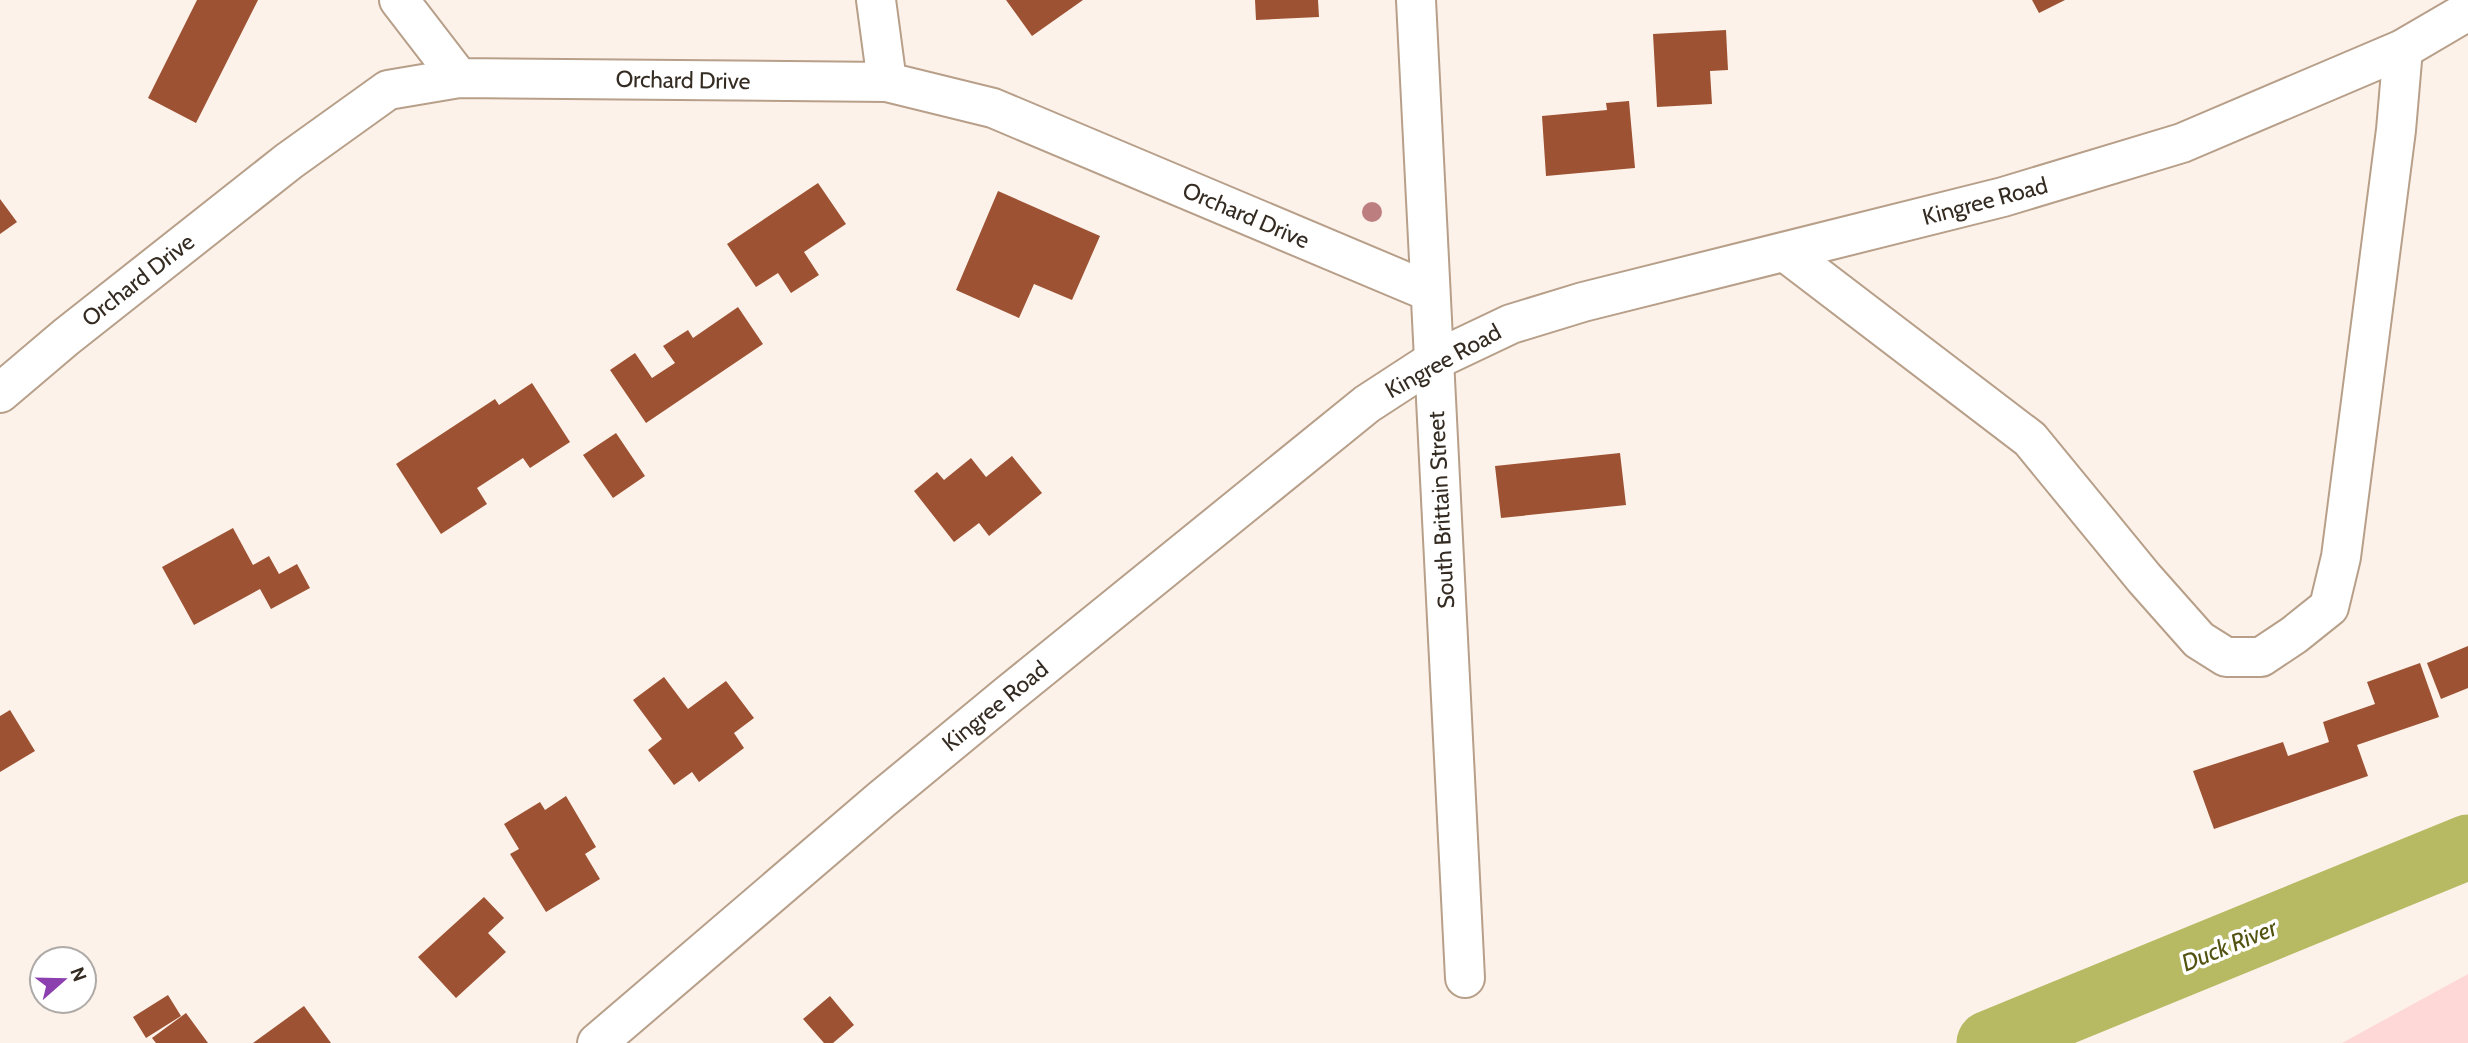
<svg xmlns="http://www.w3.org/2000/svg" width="2468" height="1043" font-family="Cabin,sans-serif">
  <rect width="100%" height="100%" fill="#fdf2e9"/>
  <path fill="#fdd8d7" d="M2468,974V1043H2342Z"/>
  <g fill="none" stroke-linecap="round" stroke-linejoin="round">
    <path stroke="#b8b963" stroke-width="65" d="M1989,1043L2468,847"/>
  </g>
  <path fill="#9d5233" d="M197,0H258L196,123L148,98Z
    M1006,0H1083L1032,36Z
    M1255,0H1318L1319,17L1256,20Z
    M2032,0H2065L2039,13Z
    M1726,30L1728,70L1710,71L1712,104L1657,107L1653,34Z
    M1629,101L1635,168L1546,176L1542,116L1607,110L1606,103Z
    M818,183L846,224L804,252L819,275L791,293L778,273L756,287L727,244Z
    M998,191L1100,236L1072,300L1034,284L1019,318L956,290Z
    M0,199L17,222L0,234Z
    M738,307L763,344L646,423L610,370L635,353L652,378L675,363L663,346L688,330L693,338Z
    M532,383L570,442L530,468L523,458L477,488L487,504L441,534L396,464L495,399L499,405Z
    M616,433L645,476L613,498L583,455Z
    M1620,453L1626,505L1501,518L1495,466Z
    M1012,456L1042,493L989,536L979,523L954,542L914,491L937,472L944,480L971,458L986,477Z
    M233,528L253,565L269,556L279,574L297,564L310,588L271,609L260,589L194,625L162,567Z
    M2468,646V688L2441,699L2427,663Z
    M2420,663L2439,717L2357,745L2368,776L2214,829L2193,771L2283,742L2288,756L2329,742L2323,722L2375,704L2367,682Z
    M664,677L688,709L726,681L754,718L734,733L744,748L699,782L692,772L674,785L648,750L662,739L633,700Z
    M10,710L35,751L0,772V716Z
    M566,796L596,847L585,854L600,879L546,912L510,854L519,849L504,824L540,802L545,810Z
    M484,897L504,918L488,933L506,952L456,998L418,957Z
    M168,995L181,1016L146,1038L133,1017Z
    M830,996L854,1025L833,1043H824L803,1019Z
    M304,1006L331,1043H253Z
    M186,1013L208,1043H156L152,1038Z"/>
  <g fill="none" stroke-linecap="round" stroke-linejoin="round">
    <g stroke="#b79f89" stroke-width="42">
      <path id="minor" d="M399,0L459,78
        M876,0L887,82
        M1416,0L1465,978
        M1785,252L2030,439L2144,578L2199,640L2226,657H2261L2294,635L2329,607L2341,557L2396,130L2403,49
        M0,393L66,337L289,161L388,90L459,78L887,82L993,108L1430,292"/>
    </g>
    <g stroke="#b79f89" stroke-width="42">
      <path id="major" d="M597,1043L882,799L1008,695L1367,404L1433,361L1511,324L1583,302L2003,197L2182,143L2403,49L2468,11"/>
    </g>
    <use href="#minor" stroke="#fff" stroke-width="38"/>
    <use href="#major" stroke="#fff" stroke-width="38"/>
  </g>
  <circle fill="#bd7e80" cx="1372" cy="212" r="10"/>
  <g text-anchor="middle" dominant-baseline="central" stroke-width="7" stroke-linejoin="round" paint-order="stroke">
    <g font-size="23" fill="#342b22" stroke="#fff">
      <text transform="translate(683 80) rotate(1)">Orchard Drive</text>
      <text transform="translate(1985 201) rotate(-15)">Kingree Road</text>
      <text transform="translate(1246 215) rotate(23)">Orchard Drive</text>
      <text transform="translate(138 280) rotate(-38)">Orchard Drive</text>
      <text transform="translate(1443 361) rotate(-29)">Kingree Road</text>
      <text transform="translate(1441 510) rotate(-93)">South Brittain Street</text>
      <text transform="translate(995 706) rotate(-39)">Kingree Road</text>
    </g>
    <g font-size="24" font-style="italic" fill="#525211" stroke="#fff">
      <text transform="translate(2229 945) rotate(-22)">Duck River</text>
    </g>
  </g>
  <g transform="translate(63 980) rotate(70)"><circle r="33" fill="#ffffff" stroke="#aeaaa7" stroke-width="2"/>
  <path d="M0-5L12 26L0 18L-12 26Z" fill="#8c3faf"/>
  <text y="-10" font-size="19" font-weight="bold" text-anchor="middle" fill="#342b22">N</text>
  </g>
</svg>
